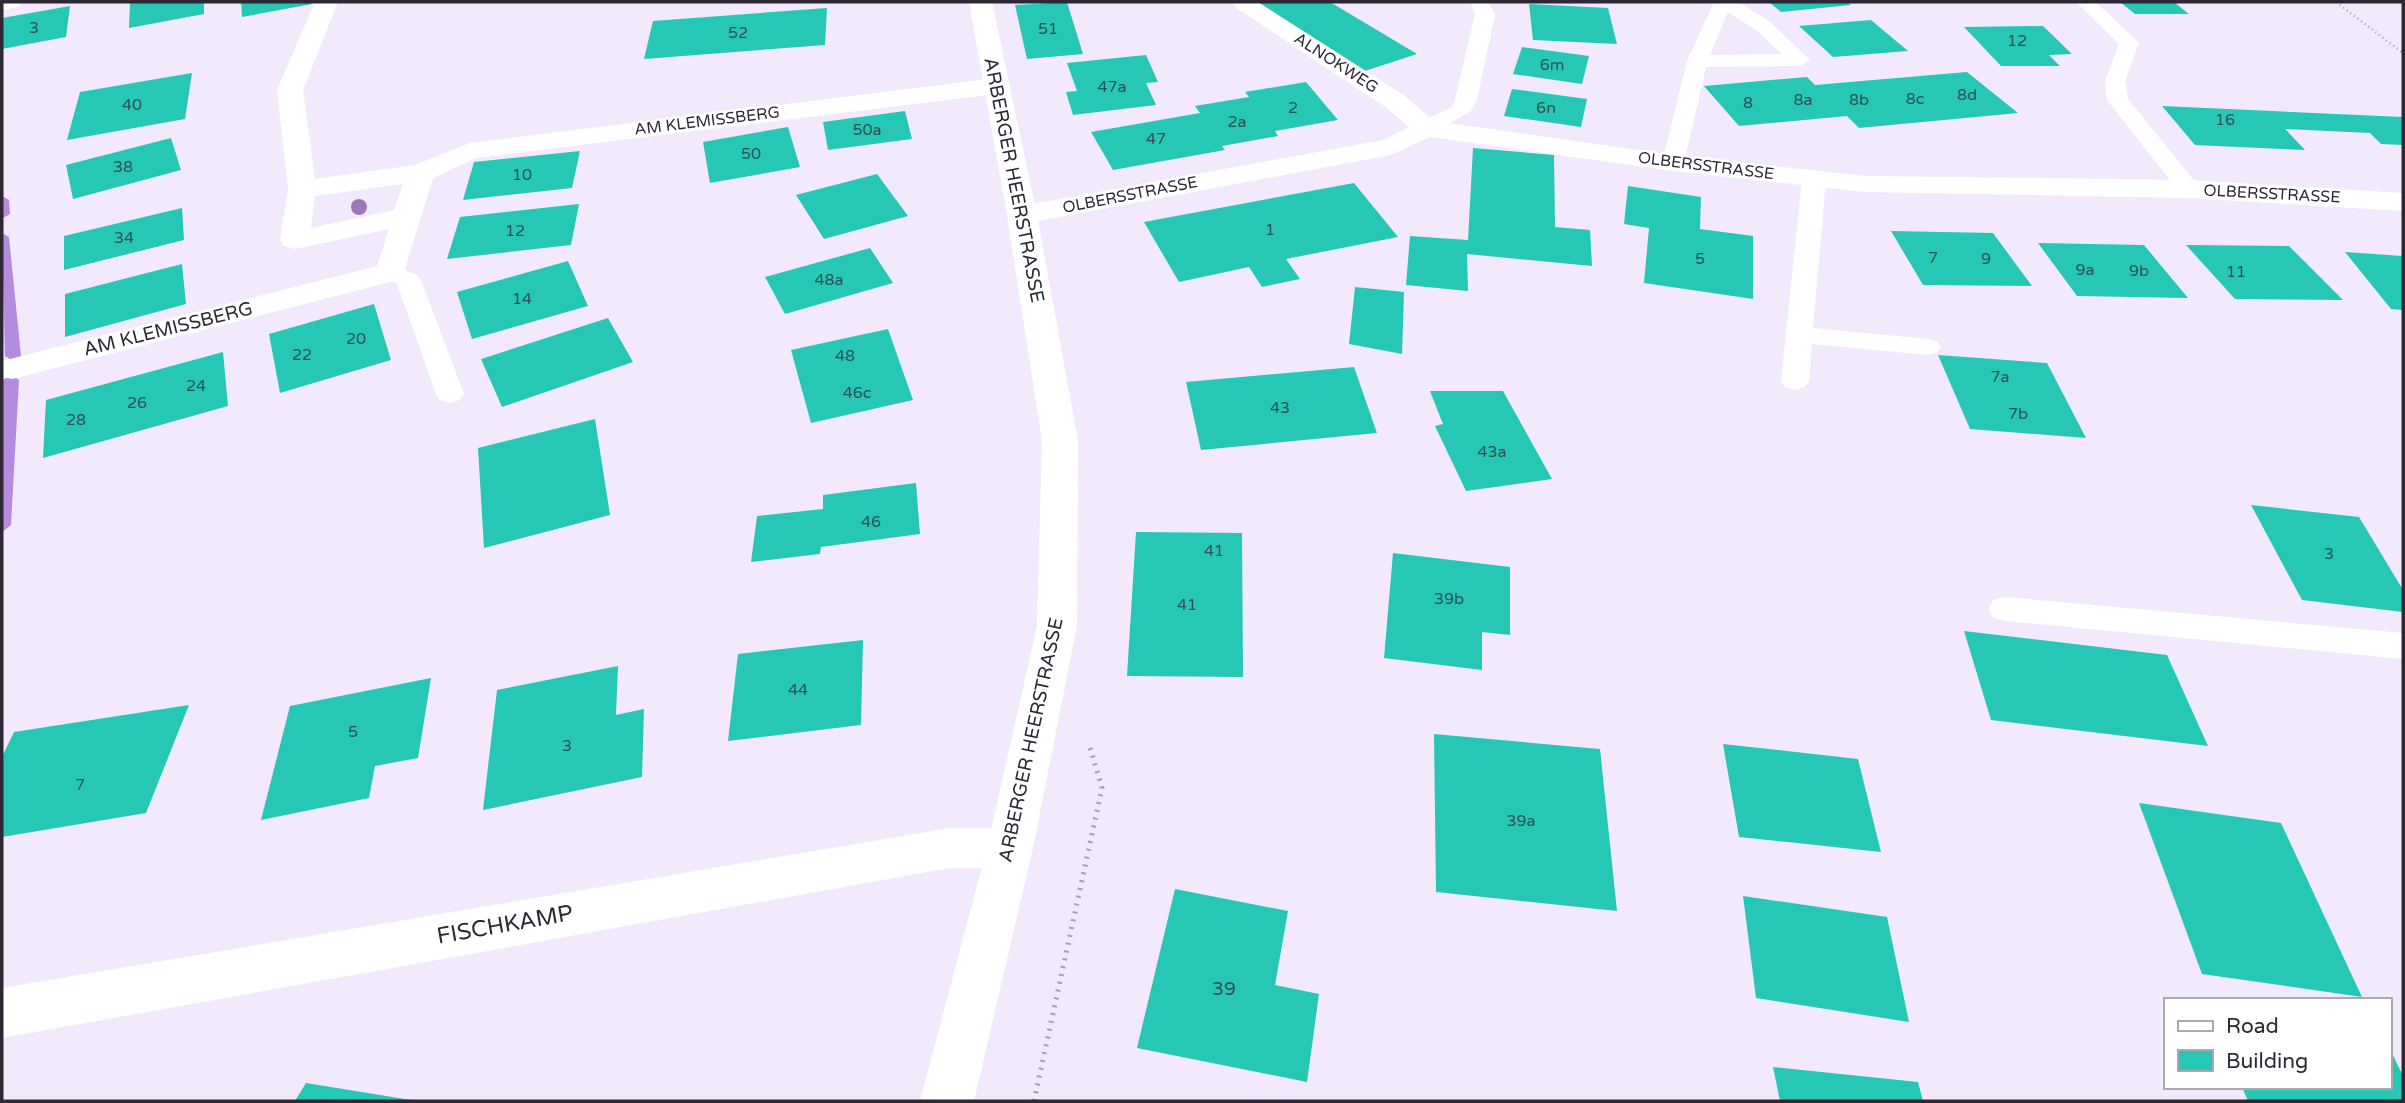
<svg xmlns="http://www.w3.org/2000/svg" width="2405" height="1103" font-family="'Varela Round',sans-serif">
  <rect width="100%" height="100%" fill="#f2e9fd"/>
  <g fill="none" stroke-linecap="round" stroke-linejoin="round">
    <path fill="#b48bdf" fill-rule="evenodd" d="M2,196L9,200L10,214L3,218Z
      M2,233L9,237L21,356L13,361L5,356Z
      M11,375L19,380L11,525L2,532V392L3,380Z"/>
  </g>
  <path fill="#27c7b6" d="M130,2H204V14L129,28Z
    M241,2H311L312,4L242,17Z
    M1067,2L1083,54L1027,59L1015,5Z
    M1252,2H1330L1417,54L1362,72Z
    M1769,2H1846L1851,5L1781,12Z
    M2120,2H2174L2189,14H2135Z
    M1529,4L1608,8L1617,44L1533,40Z
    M70,6L66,37L2,49V18Z
    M827,8L825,45L644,59L653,21Z
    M1871,20L1908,51L1833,57L1799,26Z
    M2043,26L2072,54L2049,55L2060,66H2001L1964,27Z
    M1522,47L1589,56L1582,84L1513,74Z
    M1146,55L1158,82L1146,83L1156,105L1073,115L1066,92L1077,91L1067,63Z
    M1967,72L2018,113L1859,128L1847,116L1739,126L1704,86L1807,77L1815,85Z
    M192,73L185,119L67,140L80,92Z
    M1306,82L1338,120L1275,131L1278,136L1222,146L1225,150L1113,170L1091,132L1200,113L1195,106L1249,97L1245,92Z
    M1512,89L1587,99L1581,127L1504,116Z
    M2162,106L2403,117V145L2381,144L2370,133L2285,129L2305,150L2195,145Z
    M905,111L912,139L828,150L823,122Z
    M788,127L800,167L710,183L703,142Z
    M171,138L181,170L73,199L66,165Z
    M1473,148L1554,155L1555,227L1590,230L1592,266L1467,254L1468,291L1406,285L1410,236L1468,240Z
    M580,151L572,188L463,200L474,162Z
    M877,174L908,216L824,239L796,195Z
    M1354,183L1398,237L1286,259L1300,279L1262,287L1249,267L1179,282L1144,222Z
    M1628,186L1701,197L1700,229L1753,236V299L1644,283L1649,228L1624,224Z
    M579,204L571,245L447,259L460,217Z
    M182,208L184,240L64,270V236Z
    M1891,231L1993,233L2032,286L1923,285Z
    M2038,243L2144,245L2188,298L2077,296Z
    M2186,245L2289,246L2343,300L2235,299Z
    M870,248L893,283L785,314L765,277Z
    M2345,252L2403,256V310L2391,309Z
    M568,261L588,306L472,339L457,292Z
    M182,264L186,304L65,337V294Z
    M1355,287L1404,292L1402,354L1349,344Z
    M374,304L391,360L280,393L269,334Z
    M608,318L633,362L502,407L481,359Z
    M888,329L913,400L811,423L791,350Z
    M223,352L228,406L43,458L46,400Z
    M1938,355L2047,363L2086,438L1970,429Z
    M1354,367L1377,433L1201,450L1186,382Z
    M1430,391H1503L1552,479L1466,491L1435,426L1443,424Z
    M595,419L610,515L484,548L478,448Z
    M916,483L920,534L821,547L820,554L751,562L757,516L823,509V495Z
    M2251,505L2359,517L2403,590V612L2302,600Z
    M1136,532L1242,533L1243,677L1127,676Z
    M1393,553L1510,567V635L1482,632V670L1384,658Z
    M1964,631L2167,655L2208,746L1991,720Z
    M863,640L861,725L728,741L738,654Z
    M618,666L616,715L644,709L642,777L483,810L497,690Z
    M431,678L418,758L375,766L369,798L261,820L290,706Z
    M189,705L146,813L2,837V757L14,732Z
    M1434,734L1600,749L1617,911L1436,892Z
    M1723,744L1858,759L1881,852L1739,837Z
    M2139,803L2281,823L2362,997L2202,974Z
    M1175,889L1288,911L1275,985L1319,994L1307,1082L1137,1048Z
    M1743,896L1887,917L1909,1022L1756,998Z
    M2389,1047L2403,1076V1101H2248L2242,1087H2389Z
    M1773,1067L1918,1082L1923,1101H1780Z
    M306,1083L411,1100V1101H295Z"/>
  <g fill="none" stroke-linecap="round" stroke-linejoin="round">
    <path stroke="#a7a0b1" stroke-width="2.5" stroke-dasharray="1 3.5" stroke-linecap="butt" d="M2336,2L2403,53"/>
    <path stroke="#a7a0b1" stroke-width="5" stroke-dasharray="2 6" stroke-linecap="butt" d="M1034,1101L1102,788L1089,744"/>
    <path fill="#fff" fill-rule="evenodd" d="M1470,2H1488L1495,14L1477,100L1471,111L1434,133H1418L1415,128L1418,123L1452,107L1455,100L1475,14Z
      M1714,2H1739L1770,22L1810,60L1800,66L1706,67L1684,163L1681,168H1665L1662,163L1687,61ZM1728,12L1756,30L1782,54L1710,55Z
      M2076,2H2096L2139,43L2125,81L2128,99L2197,184L2201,189L2197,194H2181L2107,100L2105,81L2119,44Z
      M1814,172L1822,174L1826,179L1813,328L1928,339L1937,341L1941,347L1937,353L1928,355L1812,344L1809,381L1805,387L1795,390L1785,387L1781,381L1802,179L1806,174Z
      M391,264L417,275L421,280L464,394L460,400L450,403L440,400L436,394L397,284L378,272L382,267Z
      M2005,597L2403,633V659L2005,621L1993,618L1989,609L1993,600Z"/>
    <path fill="#fff" fill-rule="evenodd" d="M2,2H22L18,7L2,10Z
      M315,2H338L303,90L315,179L415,165L470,143L997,78L1006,81L1010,86L1006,91L997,94L476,158L433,178L402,279L12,379L2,377V361L377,266L389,229L295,249L284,246L280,240L288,189L277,90ZM403,184L394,210L311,228L315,196Z
      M1232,2H1258L1405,96L1434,121L1673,155L1866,176L2189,180L2403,193V211L2189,198L1866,192L1673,171L1430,137L1391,155L1022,224L1012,221L1007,215L1012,209L1022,206L1383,140L1409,127L1387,108L1235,7Z
      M950,828H1010L1027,834L1033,848L1027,862L1010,868H950L2,1038V988Z"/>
    <path fill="#fff" fill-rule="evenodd" d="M969,2H992L1037,215L1078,441L1077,626L1033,848L974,1101H920L987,848L1037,626L1042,441L1007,215Z"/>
  </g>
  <circle fill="#9b79b8" cx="359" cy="207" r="8"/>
  <g text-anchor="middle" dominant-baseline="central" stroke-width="5" stroke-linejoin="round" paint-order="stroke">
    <g font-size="16" fill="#2c5054">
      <text x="34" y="28">3</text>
      <text x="1048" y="29">51</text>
      <text x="738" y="33">52</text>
      <text x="2017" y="41">12</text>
      <text x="1552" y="65">6m</text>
      <text x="1112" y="87">47a</text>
      <text x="1967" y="95">8d</text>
      <text x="1915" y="99">8c</text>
      <text x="1803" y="100">8a</text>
      <text x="1859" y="100">8b</text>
      <text x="1748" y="103">8</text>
      <text x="132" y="105">40</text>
      <text x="1293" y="108">2</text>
      <text x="1546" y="108">6n</text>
      <text x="2225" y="120">16</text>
      <text x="1237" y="122">2a</text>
      <text x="867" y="130">50a</text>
      <text x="1156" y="139">47</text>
      <text x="751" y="154">50</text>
      <text x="123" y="167">38</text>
      <text x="522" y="175">10</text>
      <text x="1270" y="230">1</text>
      <text x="515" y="231">12</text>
      <text x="124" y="238">34</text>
      <text x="1933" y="258">7</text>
      <text x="1700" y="259">5</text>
      <text x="1986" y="259">9</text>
      <text x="2085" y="270">9a</text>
      <text x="2139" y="271">9b</text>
      <text x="2236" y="272">11</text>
      <text x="829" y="280">48a</text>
      <text x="522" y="299">14</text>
      <text x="356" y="339">20</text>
      <text x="302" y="355">22</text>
      <text x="845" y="356">48</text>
      <text x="2000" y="377">7a</text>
      <text x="196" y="386">24</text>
      <text x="857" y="393">46c</text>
      <text x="137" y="403">26</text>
      <text x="1280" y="408">43</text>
      <text x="2018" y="414">7b</text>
      <text x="76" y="420">28</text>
      <text x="1492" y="452">43a</text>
      <text x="871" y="522">46</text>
      <text x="1214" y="551">41</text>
      <text x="2329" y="554">3</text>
      <text x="1449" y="599">39b</text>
      <text x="1187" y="605">41</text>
      <text x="798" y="690">44</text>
      <text x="353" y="732">5</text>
      <text x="567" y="746">3</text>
      <text x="80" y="785">7</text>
      <text x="1521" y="821">39a</text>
    </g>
    <g font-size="16" fill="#2d2834" stroke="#fff">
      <text transform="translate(1336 63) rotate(33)">ALNOKWEG</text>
      <text transform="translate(707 121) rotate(-7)">AM KLEMISSBERG</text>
      <text transform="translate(1706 166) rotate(7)">OLBERSSTRASSE</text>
      <text transform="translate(2272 194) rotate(3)">OLBERSSTRASSE</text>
      <text transform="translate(1130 195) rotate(-11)">OLBERSSTRASSE</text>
    </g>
    <g font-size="19" fill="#2d2834" stroke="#fff">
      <text transform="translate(1014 180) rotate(79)">ARBERGER HEERSTRASSE</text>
      <text transform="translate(168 329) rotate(-14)">AM KLEMISSBERG</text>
      <text transform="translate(1031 740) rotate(-78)">ARBERGER HEERSTRASSE</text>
    </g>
    <g font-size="19" fill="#2c5054">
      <text x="1224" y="989">39</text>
    </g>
    <g font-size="23" fill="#2d2834" stroke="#fff">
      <text transform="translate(505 925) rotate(-10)">FISCHKAMP</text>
    </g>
  </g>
  <rect width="2405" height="1103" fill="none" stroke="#2d2834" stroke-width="7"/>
  <rect x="2164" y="998" width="228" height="91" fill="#ffffff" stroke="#aba9ae" stroke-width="2"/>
  <rect x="2178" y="1021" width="35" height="10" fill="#ffffff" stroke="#aba9ae" stroke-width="2"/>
  <text x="2226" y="1033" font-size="21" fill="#2d2834">Road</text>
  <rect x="2178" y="1050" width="35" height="21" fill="#27c7b6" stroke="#aba9ae" stroke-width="2"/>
  <text x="2226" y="1068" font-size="21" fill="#2d2834">Building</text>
</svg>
